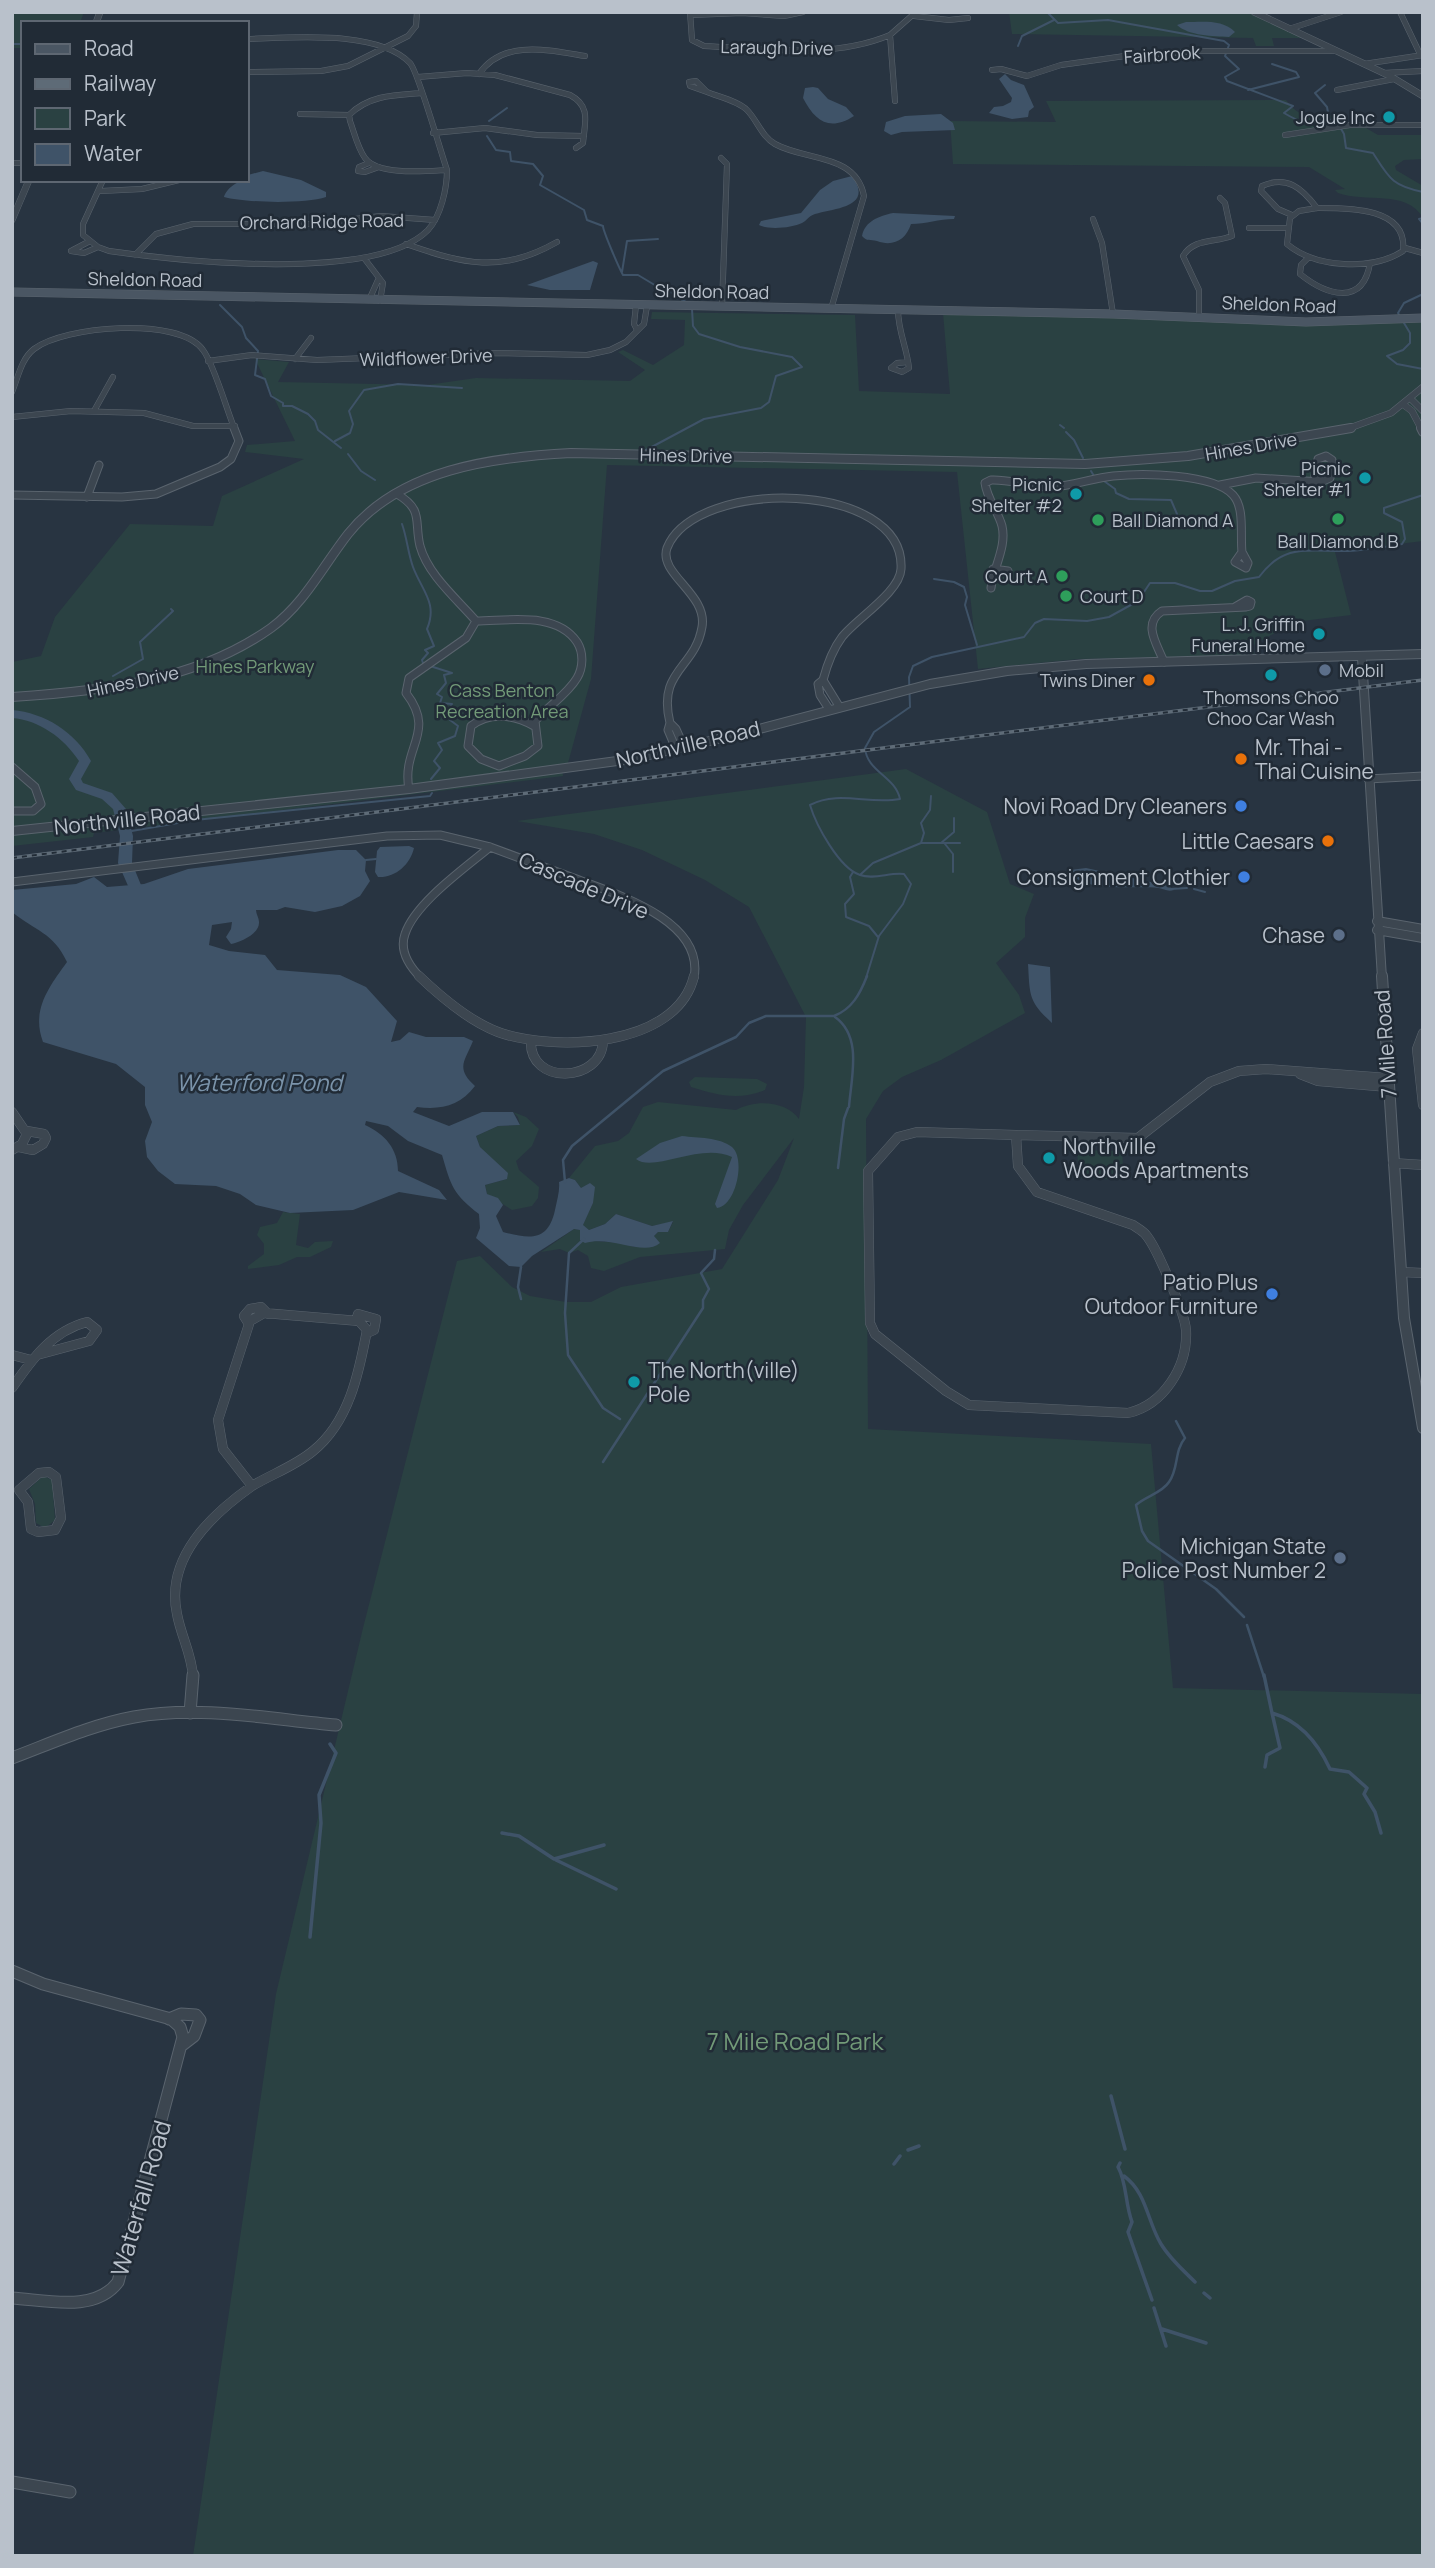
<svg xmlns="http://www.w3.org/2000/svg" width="1435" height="2568" font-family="Manrope,sans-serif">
  <rect width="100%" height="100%" fill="#283441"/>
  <path fill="#2a4142" d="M12,12H84L80,23H23V48H12Z
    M1009,12H1247L1304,38H1272L1274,46H1256L1253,38L1012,34Z
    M1286,100C1301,121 1314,116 1338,115L1344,128H1366L1378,135H1423V159L1404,160L1395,166L1396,170L1423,186V218C1407,189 1364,203 1338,193L1335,190L1345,189L1309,167L953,164L950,121L1056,122L1046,101Z
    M652,312L855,315L859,391L950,394L943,313L1154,317L1290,325L1423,322V541L1335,552L1351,615L1294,622L1252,646L1255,655L1078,659L978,669L957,472L607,465L591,679L568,763L562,764L563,776L94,833L93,837L12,846V662L41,656L55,617L130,524L213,526L222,496L304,459L245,452L247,445L295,441L255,359L289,362L278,382L427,385L476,378L630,381L645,370L618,352L623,350L653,365L684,345L685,320L651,319Z
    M906,769L987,812L1010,884L1034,894L1025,918V937L996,963L1019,995L1025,1013L941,1060L902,1077L883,1091L866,1119L868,1429L1151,1444L1173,1688L1423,1694V2556H193L276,1994L363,1628L457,1261L480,1256L512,1287L530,1296L566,1302H591L621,1287L722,1269L778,1180L794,1138L743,1205L729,1230L725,1249L640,1257L604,1271L591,1268L588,1256L578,1250L569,1253L560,1249L541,1252L574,1229L580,1230L581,1236L593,1241L624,1243L634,1247L655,1240L654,1236L658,1232H668L673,1222L652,1226L616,1214L605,1224L589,1230L582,1226L593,1203L585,1188H581L575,1180L569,1178L595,1146L618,1141L629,1133L643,1107L658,1102L736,1110C756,1099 786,1101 799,1119L804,1087L806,1017L749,907L705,880L642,850L594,834L517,821Z
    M695,1077L757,1079L767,1084L765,1090C738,1101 717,1095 691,1087L689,1082Z
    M513,1112L526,1117L539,1129L532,1146L516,1161L519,1170L539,1187L538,1198L532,1206L512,1210L487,1194L485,1185L507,1179L480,1147L476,1136L498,1126L520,1125L518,1117Z
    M1077,1150L1122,1151L1124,1180L1079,1178Z
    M283,1212L300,1214L296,1245L308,1248L315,1242L333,1241L331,1247L310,1257H297L279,1265L248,1269V1266L264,1254V1244L257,1235L260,1227L277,1223Z
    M43,1476L52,1480L55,1520L45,1528L36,1523L35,1504L29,1489Z"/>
  <path fill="#3f5368" d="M1186,22C1202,22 1223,19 1235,32L1229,37C1213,36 1189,36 1177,25Z
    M1005,74L1011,80L1024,85L1034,107L1029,111L1028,117L1012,119L989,113L994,107L1003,106L1011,102L1012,98L999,79Z
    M813,87L818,88L828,99L846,107L854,116C829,132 815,121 803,98L805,88Z
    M941,114L953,123L955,130L902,132L891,135L884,131L886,122L905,116Z
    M263,171L301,180L326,192V197C305,204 246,203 224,197C226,189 238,180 247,180L248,175Z
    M852,176C874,207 836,208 815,214C808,216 807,221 802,223C792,228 768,230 759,225L761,221L801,213L820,190L833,181Z
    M893,213L955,216L954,219C939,219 926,224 911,224C906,240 893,247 877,241C870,239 867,242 862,236C865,221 879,216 893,213Z
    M593,261L598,263L590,290H550L527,285Z
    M409,846L414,848C410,865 395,878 378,877L375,872L377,851L380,847Z
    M338,850H356L366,860L365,871L370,881L360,896L342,906L315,912L285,907L277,910H256C256,914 259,918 259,922C260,934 239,943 231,944L226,937L231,929L232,922L212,925L209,945L229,951L265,955L277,970L340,975L366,987L397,1021L391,1042L400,1040L409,1032L426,1037H464L473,1041C465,1061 455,1068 475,1086C460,1106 441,1110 417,1107L413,1112L449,1126L482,1112H513L520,1125L498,1126L476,1136L480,1147L508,1173L507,1179L485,1185L487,1194L498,1198L503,1205L496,1216L503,1232C530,1239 548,1242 555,1210C557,1200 560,1191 559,1182L569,1178L575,1180L581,1188L590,1183L595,1187L593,1203L583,1225L589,1230L605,1224L616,1214L652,1226L673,1221L668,1232H658L654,1236L660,1243C644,1257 611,1235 585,1243L580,1240V1230L574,1229L532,1256L521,1267L509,1266L476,1238L480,1228L479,1214C453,1194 451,1186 442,1155L408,1141L388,1126L366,1121L365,1125C385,1134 398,1149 398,1171L439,1190L447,1200L399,1192L353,1210L290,1213L256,1205L240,1194L216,1186L175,1184L158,1171L147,1157L145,1141L152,1122L145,1105V1087L116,1064L43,1042C31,1010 49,987 67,962C53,932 35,931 12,912V890L76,884L94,877L107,887L144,884L188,869Z
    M1086,868L1169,886L1174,890C1167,892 1165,889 1158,888C1137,885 1079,894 1070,870Z
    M1028,964L1050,967L1052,1023C1028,1001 1030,995 1028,964Z
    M682,1136C698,1138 719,1137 732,1147C746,1159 736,1206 717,1208L715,1204L732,1157C700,1142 654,1173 636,1159L660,1143Z"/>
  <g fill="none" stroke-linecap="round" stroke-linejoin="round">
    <path stroke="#3f5368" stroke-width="2" d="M1047,12L1058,23L1108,20L1224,41L1229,45L1225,56L1239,69L1225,77L1227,81L1293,106L1284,113C1316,132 1309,116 1336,120L1344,134L1346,148L1373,153C1389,178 1392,186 1423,192
      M12,44H23
      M1018,46L1022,36L1054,20
      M1325,85L1315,93L1327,107L1329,118
      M1248,90L1299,77L1296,72L1272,64
      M489,121L507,108
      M487,136L496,150L510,152L511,161L533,164L543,176L540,185L584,210L587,220L603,226C603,231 619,268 623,275H638L658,287
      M1423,218L1419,219L1423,224
      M622,272L627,241L658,239
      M667,291L684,297L682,300L686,302
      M1423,294L1404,303L1398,313L1410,333V343L1403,350L1387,356L1397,364L1423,369
      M220,305L242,327L246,338L258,351L255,375L265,379L271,396L283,403V406H292L308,414L315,421L318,430L341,448
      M1060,425L1064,428
      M1066,432L1074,440L1083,458
      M335,441L350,433L353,424L349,411L364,390L398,384L462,388
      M646,450L704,419L761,408L769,402L776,376L802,367L792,357L740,347L699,334L693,326L692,309
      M348,454L361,471L375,480
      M1091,471L1094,476
      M1104,481L1115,489L1116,493L1129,499L1171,500L1177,514
      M402,524C407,538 408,553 413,567C422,591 438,603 427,629L434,646L425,650L428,653L422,660L423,663
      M934,579L954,582L964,587L967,597L965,605L977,645
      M430,666L452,673L444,675L446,683L437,694L442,697L440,703L452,704L448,710
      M113,676L143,659L140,642L173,611L171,609
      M431,779L440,768L434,761L442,750L438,743L455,736L458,726L450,720L449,714
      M126,832L195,820L430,796L432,793
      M921,843L924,833L921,823L930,810L931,796
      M941,843L954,832V818
      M945,844L953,854V872
      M366,860L376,859
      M853,872L850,877L854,894L845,904L846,917L869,926L878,937
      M861,874L873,863L921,843H960
      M1171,889L1187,888
      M1194,889L1205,892
      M866,978L879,936L903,904L911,884L904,874C890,872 874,880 860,875C839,868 816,825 810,805C839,790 869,805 900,799C895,776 867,772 865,748L874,732L910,707L909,677L913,666L932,657L1024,637L1035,623L1044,619L1087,621L1109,617L1138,601L1150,583H1175L1200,591H1212L1235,581L1259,577C1285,542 1309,552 1348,551C1366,550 1384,547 1402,544L1405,539L1402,522L1384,513V508L1423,495"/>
    <path stroke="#3f5368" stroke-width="2.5" d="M835,1017C863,1037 851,1078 849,1107
      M838,1168L844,1119L848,1108
      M565,1182L563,1160L572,1146L663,1071L736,1037L749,1023L766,1016H834C852,1009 860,994 867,976
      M584,1239L569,1253L565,1313L568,1355L603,1408L620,1419
      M521,1267L518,1287L521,1299
      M1176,1421L1185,1438C1174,1451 1179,1468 1169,1482C1162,1493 1146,1496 1136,1505L1142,1531L1148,1541L1216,1589L1244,1617
      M603,1462L703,1308V1300L709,1289L701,1273L714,1259L715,1250
      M1247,1625L1264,1677"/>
    <path stroke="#3f5368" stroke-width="3.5" d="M1264,1675L1272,1713C1300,1721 1318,1743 1330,1769L1349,1772L1367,1788L1364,1794L1375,1812L1381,1833
      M1265,1767L1267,1755L1280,1748L1272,1713
      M502,1833L519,1836L554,1859L604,1845
      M556,1860L616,1889
      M310,1937L321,1823L319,1795L336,1753L330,1744
      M1111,2096L1125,2149
      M908,2150L919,2146
      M1120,2163L1118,2167C1127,2183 1125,2204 1132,2222L1128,2232L1152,2300
      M894,2164L900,2156
      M1124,2176C1147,2193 1147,2221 1161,2244C1170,2259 1183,2270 1195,2282
      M1204,2293L1210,2298
      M1154,2308L1166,2346
      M1162,2329L1206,2343"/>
    <path fill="#3f5368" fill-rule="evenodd" d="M12,710C45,713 75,732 91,761L81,779L83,783L112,793L126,809L133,836L132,863L141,885L139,888H129L118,863L120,836L113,809L102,799L76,790L69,779L79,761C64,738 39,720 12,718Z"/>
    <g stroke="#5a646e" stroke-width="6">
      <path id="minor-far3" d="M690,12L692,40L704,46C765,49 833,59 890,35
        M1400,12L1420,54
        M692,15L742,13L784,16L803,12
        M914,16L949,20L968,18
        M1289,29L1341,12
        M1364,64L1423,55
        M992,70L1001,69L1027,76L1061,65L1125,56L1199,51H1336
        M247,72L321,71L348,66L408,36L416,26L417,12
        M1383,73L1423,71
        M479,74C503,39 548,50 585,56
        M418,77L467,73L495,75L570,95C591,106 585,122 583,143L576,148
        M696,81L707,92L690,86L689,82Z
        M1337,90L1394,79
        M707,92C719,97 738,101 747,110C757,120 762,137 775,144C805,161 856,153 864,196L831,309
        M422,93C395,95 369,95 349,115L350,121C354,132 358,149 365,158C378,176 427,171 447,170
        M895,101L890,35L916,12
        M300,114L349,115
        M433,133L485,128L537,135L584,136
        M1285,135L1350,125H1423
        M721,158L727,164L722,307
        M12,163H23
        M369,163L359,167L358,171L365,172L379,167
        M103,180L83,224V235L98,247L109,251C179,261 376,283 428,230C441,216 447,188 447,170C441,153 418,71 410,63C377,29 291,38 247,39
        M101,191L142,189L179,180
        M1317,208C1349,208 1408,207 1403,251C1372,271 1315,268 1287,244L1290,218L1299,211Z
        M1292,215L1278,209L1261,191L1262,186C1287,175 1302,188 1317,208
        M1093,219L1102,243L1113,314
        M1249,228H1289
        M90,241L71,251L84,253L98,247
        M406,244C464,264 501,274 557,242
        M1405,248L1423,253
        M135,255L156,234L193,224H310L381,216L435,220
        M1309,257L1301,265L1300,274C1326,295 1363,307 1370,263
        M364,258L383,283L380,301
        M369,300L378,280
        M636,305L634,324L637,330
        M898,310C898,331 907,348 909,368L902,372L891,368L897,363L908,362
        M1199,317V290L1183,256C1194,238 1214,243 1232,236L1225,203L1220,198
        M295,359L311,338
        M208,361L252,355L317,360L495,353L587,355L610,350L626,342L644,324L647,306
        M12,392C18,378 21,359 34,349C64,326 179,316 203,350C214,364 227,411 235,430
        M94,411L113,377
        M12,417L71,411L144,413L193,426H235"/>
    </g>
    <g stroke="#5a646e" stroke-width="9">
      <path id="minor-far2" d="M1326,456L1332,460L1330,478L1321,482L1315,476L1318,459Z
        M1220,485L1256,478L1321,482
        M397,494C424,510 414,521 420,546C428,575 457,599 476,621C508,621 556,611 577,642C584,653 583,668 577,678C567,695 548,706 535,721L538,746L525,756L499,766
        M12,495L122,497L156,494L220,467L231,459L239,441L234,428
        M87,497L99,465
        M1242,552L1248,563L1246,568L1235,562Z
        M993,569L1008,571
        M991,588C993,568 1007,547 1002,526C998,511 987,499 985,483L991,480C1011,479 1030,487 1049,487C1071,487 1092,478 1113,476C1141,473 1213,473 1233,495C1245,508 1240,535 1242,552
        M1164,662C1157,644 1142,624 1162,611L1246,607L1250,606L1251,602L1247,600L1235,607
        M829,709L820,695L818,684L823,680L839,706
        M670,723C657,670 695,669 702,627C708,594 658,574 667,548C695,477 906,480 901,569C900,592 856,619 842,637C833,649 827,665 823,680
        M676,749L668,730L670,723L676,729L684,747
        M499,766L481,759L468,746L471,726C490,711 514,715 534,726
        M12,767L35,787L41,804L33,811H12
        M1368,779L1423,776
        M409,789C401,747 437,733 406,693L409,678L466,638L476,621
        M490,847C517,857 544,867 571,877C612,893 705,919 694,978
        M12,882L387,836L440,835L490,847
        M421,978C409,966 399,951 405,934C415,903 465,868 490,847"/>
    </g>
    <g stroke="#5a646e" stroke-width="10">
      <path id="minor-far1" d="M419,976C441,997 469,1021 498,1032C553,1052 677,1048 694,976
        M1423,1033L1417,1049L1423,1105
        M531,1040C528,1086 602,1083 603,1041
        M1300,1074L1318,1081L1388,1087
        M12,1112L27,1134L22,1144L12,1150
        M917,1132L1016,1135L1018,1166L1037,1192L1133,1225C1137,1228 1143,1231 1146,1235C1157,1248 1185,1314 1186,1330C1188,1367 1163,1405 1128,1413L969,1405L946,1391L875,1334L870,1323L868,1171L898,1137Z
        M1016,1135L1138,1138L1210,1082L1239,1071L1266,1069L1387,1078
        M19,1147L33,1150L43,1144L46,1138L44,1134L27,1131
        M1393,1163L1423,1165
        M1401,1272L1423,1273
        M264,1313L359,1321L367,1330C359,1373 349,1422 313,1451C295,1466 272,1474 252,1486L223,1449L218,1420L250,1321Z
        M356,1321L358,1314L376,1319L374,1330L367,1333
        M249,1324L244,1316L250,1309L261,1307L268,1314
        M12,1355L31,1360
        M12,1388C32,1359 52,1331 87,1322L97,1330L89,1341L37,1355
        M49,1472L56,1477L61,1518L55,1530L38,1532L31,1529L28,1502L19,1490L39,1473Z
        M193,1677C192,1655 181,1636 177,1614C165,1558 211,1515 252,1486"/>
    </g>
    <g stroke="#5a646e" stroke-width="13">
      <path id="minor" d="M190,1713L193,1675
        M12,1758C52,1743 91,1725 134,1717C200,1705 269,1719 336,1725
        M12,1971L43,1984L171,2019L180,2027L183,2037L118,2282C95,2313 46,2300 12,2298
        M169,2019L181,2014L196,2015L200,2020L194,2036L181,2046
        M12,2482L70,2492"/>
    </g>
    <g stroke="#5a646e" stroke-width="7">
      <path id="tertiary-far2" d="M1254,12L1390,76L1423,96
        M96,23L100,12
        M12,220L29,180
        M1411,399L1423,411
        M1404,405L1412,411L1422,430
        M1344,430L1391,413L1423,387"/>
    </g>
    <g stroke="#5a646e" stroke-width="10">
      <path id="tertiary-far1" d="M1421,428L1423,432
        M1362,658L1382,978
        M12,697C102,691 195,682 271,628C304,604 323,566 348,534C400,469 493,457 571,453L1085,464L1188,456L1351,428
        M12,831L409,789L632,759L744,733L930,684L1007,671L1086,664L1423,654
        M1377,921L1423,929
        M1377,930L1423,938"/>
    </g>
    <g stroke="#5a646e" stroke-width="12">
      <path id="tertiary" d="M1382,976L1404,1318L1423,1428"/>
    </g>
    <g stroke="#5a646e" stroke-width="9">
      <path id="secondary" d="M12,292L1113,314L1306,322L1423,318"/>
    </g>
    <use href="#minor-far3" stroke="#3c4650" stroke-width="5"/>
    <use href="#minor-far2" stroke="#3c4650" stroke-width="7"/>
    <use href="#minor-far1" stroke="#3c4650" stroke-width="9"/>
    <use href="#minor" stroke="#3c4650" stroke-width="11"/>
    <use href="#tertiary-far2" stroke="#3c4650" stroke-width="6"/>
    <use href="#tertiary-far1" stroke="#3c4650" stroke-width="8"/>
    <use href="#tertiary" stroke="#3c4650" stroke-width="10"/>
    <use href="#secondary" stroke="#4a5663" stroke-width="8"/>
    <g stroke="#5e6b77" stroke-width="3.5">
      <path id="rail" d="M12,858L1423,680"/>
    </g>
    <use href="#rail" stroke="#212b36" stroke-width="2" stroke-dasharray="5" stroke-linecap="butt"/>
  </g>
  <g fill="#0f9aa8" stroke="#212b36" stroke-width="2.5">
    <circle cx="1389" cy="117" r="7"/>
    <circle cx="1365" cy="478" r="7"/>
    <circle cx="1076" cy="494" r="7"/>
    <circle cx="1319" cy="634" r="7"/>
    <circle cx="1271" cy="675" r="7"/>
    <circle cx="1049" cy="1158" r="7"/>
    <circle cx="634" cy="1382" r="7"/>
  </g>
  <g fill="#2e9e5b" stroke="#212b36" stroke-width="2.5">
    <circle cx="1338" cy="519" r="7"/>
    <circle cx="1098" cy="520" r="7"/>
    <circle cx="1062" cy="576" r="7"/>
    <circle cx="1066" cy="596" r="7"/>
  </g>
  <g fill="#5c6f8a" stroke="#212b36" stroke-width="2.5">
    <circle cx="1325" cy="670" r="7"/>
    <circle cx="1339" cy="935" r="7"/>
    <circle cx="1340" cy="1558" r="7"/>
  </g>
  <g fill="#e8710a" stroke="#212b36" stroke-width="2.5">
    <circle cx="1149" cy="680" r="7"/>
    <circle cx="1241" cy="759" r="7"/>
    <circle cx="1328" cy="841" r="7"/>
  </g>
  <g fill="#3f7fe0" stroke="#212b36" stroke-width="2.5">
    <circle cx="1241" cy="806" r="7"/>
    <circle cx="1244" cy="877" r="7"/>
    <circle cx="1272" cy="1294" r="7"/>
  </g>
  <g text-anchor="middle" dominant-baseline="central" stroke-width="5" stroke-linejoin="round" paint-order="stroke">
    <g font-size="18" fill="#b9c1cb" stroke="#212b36">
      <text transform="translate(777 47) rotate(1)">Laraugh Drive</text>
      <text transform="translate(1162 54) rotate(-4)">Fairbrook</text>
      <text transform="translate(322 221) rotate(-1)">Orchard Ridge Road</text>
      <text transform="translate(145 279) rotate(1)">Sheldon Road</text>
      <text transform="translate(712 291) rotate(1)">Sheldon Road</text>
      <text transform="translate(1279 304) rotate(2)">Sheldon Road</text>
      <text transform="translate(426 357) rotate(-2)">Wildflower Drive</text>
      <text transform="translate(1251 446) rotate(-10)">Hines Drive</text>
      <text transform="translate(686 455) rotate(1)">Hines Drive</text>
      <text transform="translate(133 681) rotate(-12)">Hines Drive</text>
    </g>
    <g font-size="18" fill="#b9c1cb" stroke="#212b36" text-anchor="end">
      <text x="1375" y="117">Jogue Inc</text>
      <text x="1351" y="468">Picnic<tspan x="1351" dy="21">Shelter #1</tspan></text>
      <text x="1062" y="484">Picnic<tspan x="1062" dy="21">Shelter #2</tspan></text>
      <text x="1112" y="520" text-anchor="start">Ball Diamond A</text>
      <text x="1338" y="541" text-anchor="middle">Ball Diamond B</text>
      <text x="1048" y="576">Court A</text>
      <text x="1080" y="596" text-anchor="start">Court D</text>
      <text x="1305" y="624">L. J. Griffin<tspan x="1305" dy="21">Funeral Home</tspan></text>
      <text x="1339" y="670" text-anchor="start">Mobil</text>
      <text x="1135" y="680">Twins Diner</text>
      <text x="1271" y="697" text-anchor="middle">Thomsons Choo<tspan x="1271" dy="21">Choo Car Wash</tspan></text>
    </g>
    <g font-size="18" fill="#729a78" stroke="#212b36">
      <text x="255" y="666">Hines Parkway</text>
      <text x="502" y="690">Cass Benton<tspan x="502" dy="21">Recreation Area</tspan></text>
    </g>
    <g font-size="21" fill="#b9c1cb" stroke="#212b36">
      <text transform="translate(688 744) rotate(-13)">Northville Road</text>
      <text transform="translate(127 819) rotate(-6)">Northville Road</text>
      <text transform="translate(584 885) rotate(23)">Cascade Drive</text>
      <text transform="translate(1385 1044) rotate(-94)">7 Mile Road</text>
    </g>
    <g font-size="21" fill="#b9c1cb" stroke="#212b36" text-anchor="end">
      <text x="1255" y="747" text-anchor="start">Mr. Thai -<tspan x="1255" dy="24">Thai Cuisine</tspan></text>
      <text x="1227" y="806">Novi Road Dry Cleaners</text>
      <text x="1314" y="841">Little Caesars</text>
      <text x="1230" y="877">Consignment Clothier</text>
      <text x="1325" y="935">Chase</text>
      <text x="1063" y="1146" text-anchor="start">Northville<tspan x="1063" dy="24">Woods Apartments</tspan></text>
      <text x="1258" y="1282">Patio Plus<tspan x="1258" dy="24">Outdoor Furniture</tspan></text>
      <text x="648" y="1370" text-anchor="start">The North(ville)<tspan x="648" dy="24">Pole</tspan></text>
      <text x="1326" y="1546">Michigan State<tspan x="1326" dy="24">Police Post Number 2</tspan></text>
    </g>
    <g font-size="23" font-style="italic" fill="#7b94ab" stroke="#212b36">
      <text x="259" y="1082">Waterford Pond</text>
    </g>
    <g font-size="24" fill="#729a78" stroke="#212b36">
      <text x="795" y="2040">7 Mile Road Park</text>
    </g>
    <g font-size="24" fill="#b9c1cb" stroke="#212b36">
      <text transform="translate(140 2198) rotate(-74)">Waterfall Road</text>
    </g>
  </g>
  <rect width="1435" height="2568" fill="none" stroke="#b9c1cb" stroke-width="28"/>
  <rect x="21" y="21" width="228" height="161" fill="#212b36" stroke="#5e6772" stroke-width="2"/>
  <rect x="35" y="44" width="35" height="10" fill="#4a5663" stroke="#5e6772" stroke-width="2"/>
  <text x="84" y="56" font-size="21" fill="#b9c1cb">Road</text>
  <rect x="35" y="79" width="35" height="10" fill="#5e6b77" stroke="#5e6772" stroke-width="2"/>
  <text x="84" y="91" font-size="21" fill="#b9c1cb">Railway</text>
  <rect x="35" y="108" width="35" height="21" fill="#2a4142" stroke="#5e6772" stroke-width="2"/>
  <text x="84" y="126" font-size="21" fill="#b9c1cb">Park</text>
  <rect x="35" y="144" width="35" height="21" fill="#3f5368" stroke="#5e6772" stroke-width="2"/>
  <text x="84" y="161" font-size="21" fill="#b9c1cb">Water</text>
</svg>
